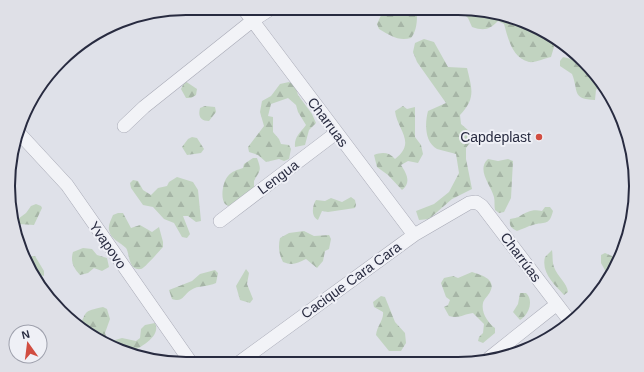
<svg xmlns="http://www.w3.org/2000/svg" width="644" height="372" font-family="Helvetica,sans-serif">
  <defs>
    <pattern id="forest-firs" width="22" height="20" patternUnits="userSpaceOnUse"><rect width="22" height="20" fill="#c1d3c0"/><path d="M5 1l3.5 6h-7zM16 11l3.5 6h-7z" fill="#a6b5a6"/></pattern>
  </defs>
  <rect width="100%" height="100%" fill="#dfe1e9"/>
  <path fill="url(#forest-firs)" d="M381,8H416C418,17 417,31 411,38C398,41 391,36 379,29L377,24L383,11Z
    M457,8H470L515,18L549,34L554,47L551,57C545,58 535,63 529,62C512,58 508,38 504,24L498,21C489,30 484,31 472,27L468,18Z
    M424,39L434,42L448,67L467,68C472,89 476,98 460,115L461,124L469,131L472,140L466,148V159L472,189L452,199L429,219L419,220L416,211L434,204L449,192L459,173L456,154C450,152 443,151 437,149C424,142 425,122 428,111L446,103L417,62L413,52L415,43Z
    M563,57L580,61L604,85L599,86L596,90L595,100C571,99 579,91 572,74L560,66V61Z
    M185,81L197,89L196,95L191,98H186L181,89Z
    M289,82L295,85L298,95L312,114L316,123L309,130L305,145L295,147C294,137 300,133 306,125L298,112L296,105L288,98L271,104L268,116L273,117V132L279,139L281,144L289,145L291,149L289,159L284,161L279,159L266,162L258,155L249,152L248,147L264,126L260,112L262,101L271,96L280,84Z
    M205,106L215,107L216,112L209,121C200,121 198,116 200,108Z
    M403,106L407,109L415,107V137L421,145L423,154L418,163L408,161L401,165C406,173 412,182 402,190L388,175L377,167L374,155C382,152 389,152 395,159C417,142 397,130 395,111Z
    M192,137L197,138L204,149L201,153L187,155L182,147L188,139Z
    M253,158H257C262,171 260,170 254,181V195L230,207L225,204C220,198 223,181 228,176C232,171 237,170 243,168L244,164Z
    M488,159L498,161L508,159L513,161L511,198L504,212L499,213L495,210C494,206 495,201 494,197C491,185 476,170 488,159Z
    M177,177L193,182L198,190L201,221L196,222L188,216H183L190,234L187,238L182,237L174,223L164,219L153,207L143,205L131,188L130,183L133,180L138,181L143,190L151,195L158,188L167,186L169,182Z
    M351,197L355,200L356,205L355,208L328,212L322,211L318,220C311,217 312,206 316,200L325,201L331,198L342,202Z
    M36,204L41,206L42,208L34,225L19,224L18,219L26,213L31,206Z
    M545,207H550L553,211C549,227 544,221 533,225C528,226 523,229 517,231C511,228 509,226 510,219C513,218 518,218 520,216C527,212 532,209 542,211Z
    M118,213H123L131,228L140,225L152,232L159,227L163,242V247C159,251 145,268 141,269C128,271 130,254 126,248C120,242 111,240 109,230C108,225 111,220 113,215Z
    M304,231L314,236L329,235L331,239L329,249L325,251L323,261L317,268L306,259C297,263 293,266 283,262C279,254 278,247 280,238L289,233Z
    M83,248L92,249L97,255L107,258L109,267L102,271L94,268L88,273L80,275C74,268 70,262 73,252Z
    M552,250C553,256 552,262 554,267C557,276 567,283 568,292L564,295C554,284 541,273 545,257Z
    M605,253L612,256L615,263L605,285L602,278L606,272L601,263V255Z
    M33,256H35L44,271V276L33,273L25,258Z
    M246,269L249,273L247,284L253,299L250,303L240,300L236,286Z
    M215,270L218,273L216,283C208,287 198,285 191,290C183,295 183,303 172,299L169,290L192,281L200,274Z
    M472,272C481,275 497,279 490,292C488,296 484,299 483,303C481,313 488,323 495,328V333L483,343L478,341L479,337L483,333L484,324L473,313C464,314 459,319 449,316L444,307L448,305L450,300L446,297L441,283L444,278L453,276L458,278Z
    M520,293H526C534,300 529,315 520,320L513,312L518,304Z
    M381,296L385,297L395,322L405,333L406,343L401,351H389L376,335C377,326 384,320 383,312L374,307L373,302Z
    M103,307L107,309L110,319L105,333L108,342L122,338L136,341L140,338L141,329L145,325L155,323C162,337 138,349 127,354L87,334L79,327C88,310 82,312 103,307Z"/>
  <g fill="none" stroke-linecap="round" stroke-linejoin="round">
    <g stroke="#a8aab6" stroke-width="14">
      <path id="street" d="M243,8L414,235
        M124,126L144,107L252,21L272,8
        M18,132L67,185L192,364
        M220,221L336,133
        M489,358L557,304
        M237,364L414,235L469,203L476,202L482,206L569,320"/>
    </g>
    <use href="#street" stroke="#f2f3f7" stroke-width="13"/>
  </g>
  <circle fill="#d14d41" stroke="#eff0f6" stroke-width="1.5" cx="539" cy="137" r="4"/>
  <g text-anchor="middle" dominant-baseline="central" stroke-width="4" stroke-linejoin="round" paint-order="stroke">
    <g font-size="14" fill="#282b40" stroke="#eff0f6">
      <text transform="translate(328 122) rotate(53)">Charruas</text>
      <text transform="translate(278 177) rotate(-37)">Lengua</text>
      <text transform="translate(108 245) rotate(55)">Yvapovo</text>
      <text transform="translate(521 257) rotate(53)">Charrúas</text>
      <text transform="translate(351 280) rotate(-36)">Cacique Cara Cara</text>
    </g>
    <g font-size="14" fill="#282b40" stroke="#eff0f6" text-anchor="end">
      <text x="531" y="137">Capdeplast</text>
    </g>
  </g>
  <path d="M0 0H644V372H0ZM186 15H458A171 171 0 0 1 629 186V186A171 171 0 0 1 458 357H186A171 171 0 0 1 15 186V186A171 171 0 0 1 186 15Z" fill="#dfe0e7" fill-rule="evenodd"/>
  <path fill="none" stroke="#282b40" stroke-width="2" d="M186 15H458A171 171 0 0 1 629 186V186A171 171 0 0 1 458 357H186A171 171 0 0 1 15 186V186A171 171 0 0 1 186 15Z"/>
  <g transform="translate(28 344) rotate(346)"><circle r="19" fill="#eff0f6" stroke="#9fa1ad"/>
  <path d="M0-3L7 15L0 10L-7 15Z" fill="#d14d41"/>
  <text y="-6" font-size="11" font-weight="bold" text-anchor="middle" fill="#282b40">N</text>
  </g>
</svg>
